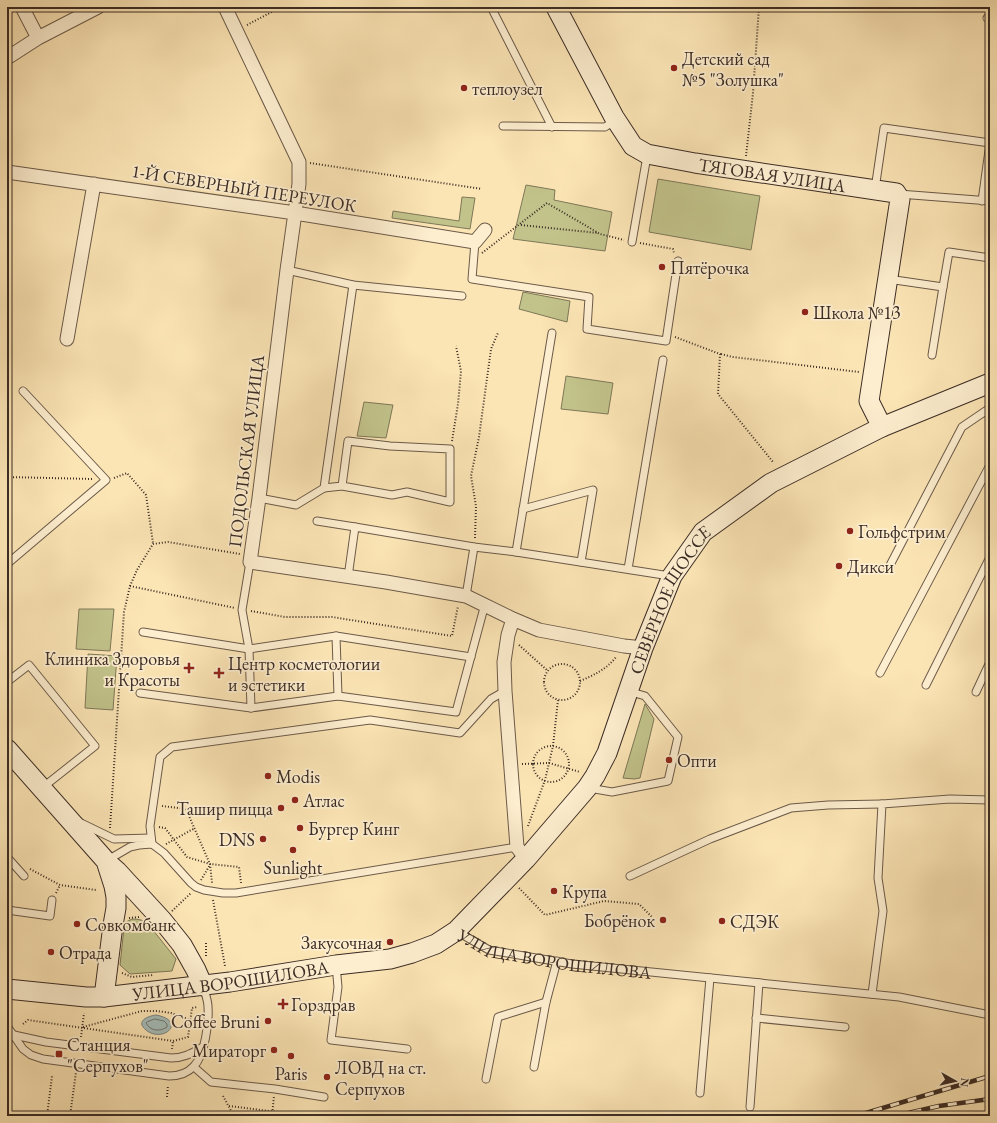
<svg xmlns="http://www.w3.org/2000/svg" width="997" height="1123" font-family="'EB Garamond',serif">
  <rect width="100%" height="100%" fill="#fce5b5"/>
  <filter id="stains"><feTurbulence type="fractalNoise" baseFrequency=".005" numOctaves="4"/><feColorMatrix values="0 0 0 0 .2 0 0 0 0 .09 0 0 0 0 .02 0 0 0 .5 -.17"/></filter>
  <radialGradient id="worn" r=".72"><stop offset=".6" stop-color="#630" stop-opacity="0"/><stop offset="1" stop-color="#630" stop-opacity=".3"/></radialGradient>
  <path fill="#c2c38b" stroke="#7e7858" d="M658,179L760,196L751,250L649,232Z
    M526,185L555,190L554,200L612,212L605,251L513,239Z
    M462,197L475,198L470,229L392,218L393,211L459,221Z
    M523,292L570,301L567,322L519,309Z
    M566,376L613,383L608,414L561,409Z
    M364,402L393,405L386,438L357,436Z
    M79,609H114L110,651L76,649Z
    M88,654L117,656L113,710L85,708Z
    M645,704L654,719L640,778L634,779L623,778Z
    M132,919C139,919 144,920 149,925L176,959L172,971L130,974L120,965L124,928L126,922Z"/>
  <path fill="#a4bcb9" stroke="#7a827e" d="M156,1015C188,1021 163,1044 146,1030C135,1021 148,1016 156,1015Z"/>
  <g fill="none" stroke-linecap="round" stroke-linejoin="round">
    <path stroke="#70746f" stroke-width="1" d="M155,1019L164,1021L167,1024V1027C160,1032 150,1031 146,1023L147,1022Z"/>
    <g stroke="#6b5a49" stroke-width="9">
      <g id="lane">
        <path d="M491,7L552,127"/>
        <path d="M987,18L990,19"/>
        <path d="M503,126L605,127L616,120"/>
        <path d="M875,189L884,128L990,143L982,201"/>
        <path d="M899,194L990,201"/>
        <path d="M475,242L472,279L589,297L587,329L666,341L678,261"/>
        <path d="M632,242L647,156"/>
        <path d="M287,270L353,285L462,296"/>
        <path d="M888,279L943,287L932,355"/>
        <path d="M943,287L949,252L990,258"/>
        <path d="M324,488L342,486L392,495L407,492L450,502V449L390,446L348,441L342,486"/>
        <path d="M259,498L296,505L324,488L353,285"/>
        <path d="M523,509L593,490L581,562"/>
        <path d="M317,521L355,527"/>
        <path d="M516,552L552,333"/>
        <path d="M250,562L242,610L249,649L251,708"/>
        <path d="M7,564L106,480L23,391"/>
        <path d="M628,569L663,360"/>
        <path d="M888,569L962,427L990,408"/>
        <path d="M348,577L355,527L474,547L516,552L670,576"/>
        <path d="M466,596L474,547"/>
        <path d="M143,632L249,649L336,636L471,657"/>
        <path d="M336,636L338,696"/>
        <path d="M880,673L990,465"/>
        <path d="M7,682L29,665L95,746L42,788"/>
        <path d="M926,685L990,557"/>
        <path d="M976,692L990,662"/>
        <path d="M140,693L251,708L338,696L456,712L485,604"/>
        <path d="M589,788L612,792L668,781L678,737L645,696L628,691"/>
        <path d="M81,823L114,839L151,838"/>
        <path d="M152,844L150,826L160,757L172,747L370,720L460,733L491,699L505,691"/>
        <path d="M7,857L24,876"/>
        <path d="M106,861L130,847L139,845L152,844L164,853L191,883L196,887L204,890L223,893H236L517,847"/>
        <path d="M630,876L710,839L791,808L828,805L882,804"/>
        <path d="M7,910L50,916L52,900"/>
        <path id="s1" d="M456,931L489,950L572,964L899,997L990,1015"/>
        <path d="M336,965L338,987L331,1040L407,1049"/>
        <path d="M872,994L883,911L878,878L882,804L950,799L990,800"/>
        <path d="M756,1018L845,1027"/>
        <path d="M7,1026L23,1049L31,1055L43,1059L169,1076C178,1076 187,1074 194,1066C205,1055 209,1022 208,1007C208,1000 205,993 203,986"/>
        <path d="M14,1035L46,1042L171,1058C184,1058 192,1053 203,1047"/>
        <path d="M194,1067L211,1082L275,1089L324,1097"/>
        <path d="M534,1067L546,1002L557,961"/>
        <path d="M486,1079L498,1017L546,1002"/>
        <path d="M700,1093L710,978"/>
        <path d="M750,1107L759,983"/>
      </g>
    </g>
    <g stroke="#6b5a49" stroke-width="15">
      <path id="street" d="M22,7L38,38
        M225,7L299,162V184L287,270L259,498L250,562L386,582L466,596L513,619L539,630L624,646L643,648
        M7,58L38,38L98,7
        M7,172L295,213L475,242L485,230
        M67,339L94,184
        M513,619L508,635L504,662L505,691L517,847L526,859"/>
    </g>
    <g stroke="#3b2c25" stroke-width="21">
      <g id="secondary">
        <path id="s2" d="M556,7L614,117L633,146L647,154L695,163L896,193L900,199L869,401L882,427"/>
        <path d="M7,749L106,861L114,886L116,897V908L113,925L104,997"/>
        <path d="M108,863L117,871L162,920L182,945L196,970L203,986"/>
        <path id="s3" d="M7,989L86,997H104L230,982L336,965L390,959L412,953L436,944L456,931L526,859L587,788L595,776L607,753L643,648L672,576L703,532L771,483L882,427L990,383"/>
      </g>
    </g>
    <path stroke="#3b2c25" stroke-width="2" stroke-dasharray="1 2" stroke-linecap="butt" d="M247,25L281,7
      M746,156L753,93L759,7
      M310,163L482,189
      M521,225L598,233
      M640,243L673,249L674,253
      M482,253L547,203L600,234L624,240
      M675,337L720,354L718,394L773,462
      M721,354L733,357L859,372
      M452,441L458,404L461,371L456,346
      M7,477L92,479
      M114,478L127,473L146,495L153,543
      M475,538L476,506L471,476L479,437L491,349L498,333
      M130,586L235,608
      M251,611L285,617H332L452,636L458,606
      M519,645L548,671
      M544 682a18 18 0 1 1 36 0a18 18 0 1 1-36 0Z
      M580,681C594,675 607,669 616,657
      M533 764a18 18 0 1 1 36 0a18 18 0 1 1-36 0Z
      M522,764L549,763L580,772
      M162,806L186,809L210,864L212,883
      M528,826L545,780L553,746L558,700
      M159,827L165,828L187,857L210,864L239,867L241,883
      M110,828L124,612L130,586L137,570L153,544L168,542L240,554
      M166,844L195,828
      M30,869L60,885L96,890
      M201,880L210,865
      M519,888L545,915L604,901L639,904L652,917
      M56,893L60,885
      M213,900L225,966
      M172,911L191,893
      M129,918L139,917
      M206,943V956
      M122,973L132,977L153,975
      M23,1024L28,1020L173,1041L188,1037L192,1008L197,1007
      M83,1027L142,1011H157L171,1013L191,1020
      M81,1037L84,1013
      M172,1049L173,1041
      M223,1096L234,1116
      M167,1097L168,1085
      M229,1106L286,1113
      M47,1116L52,1076
      M70,1116L76,1072
      M272,1116L274,1096"/>
    <use href="#lane" stroke="#fdeecf" stroke-width="7"/>
    <use href="#street" stroke="#fdeecf" stroke-width="13"/>
    <use href="#secondary" stroke="#fdeecf" stroke-width="19"/>
    <g stroke="#3b2c25" stroke-width="4.5">
      <path id="rail" d="M856,1116L990,1076
        M895,1116L939,1106L990,1099"/>
    </g>
    <use href="#rail" stroke="#fdeecf" stroke-width="3" stroke-dasharray="9" stroke-linecap="butt"/>
  </g>
  <g fill="#8f2418" stroke="#fdeecf" stroke-width="1.5">
    <circle cx="674" cy="68" r="4"/>
    <circle cx="464" cy="88" r="4"/>
    <circle cx="662" cy="267" r="4"/>
    <circle cx="805" cy="312" r="4"/>
    <circle cx="850" cy="531" r="4"/>
    <circle cx="839" cy="566" r="4"/>
    <path d="M187 662h4v4h4v4h-4v4h-4v-4h-4v-4h4z"/>
    <path d="M217 667h4v4h4v4h-4v4h-4v-4h-4v-4h4z"/>
    <circle cx="669" cy="760" r="4"/>
    <circle cx="268" cy="776" r="4"/>
    <circle cx="295" cy="800" r="4"/>
    <circle cx="281" cy="808" r="4"/>
    <circle cx="300" cy="828" r="4"/>
    <circle cx="263" cy="839" r="4"/>
    <circle cx="293" cy="850" r="4"/>
    <circle cx="554" cy="891" r="4"/>
    <circle cx="663" cy="920" r="4"/>
    <circle cx="722" cy="921" r="4"/>
    <circle cx="77" cy="924" r="4"/>
    <circle cx="390" cy="942" r="4"/>
    <circle cx="51" cy="952" r="4"/>
    <path d="M281 998h4v4h4v4h-4v4h-4v-4h-4v-4h4z"/>
    <circle cx="268" cy="1021" r="4"/>
    <circle cx="274" cy="1050" r="4"/>
    <rect x="55" y="1050" width="8" height="8" rx="2"/>
    <circle cx="291" cy="1056" r="4"/>
    <circle cx="327" cy="1077" r="4"/>
  </g>
  <g text-anchor="middle" dominant-baseline="central" stroke-width="3.5" stroke-linejoin="round" paint-order="stroke">
    <g font-size="18" fill="#3b2c25" stroke="#fdeecf" text-anchor="start">
      <text x="682" y="58">Детский сад<tspan x="682" dy="21">№5 "Золушка"</tspan></text>
      <text x="472" y="88">теплоузел</text>
      <text x="670" y="267">Пятёрочка</text>
      <text x="813" y="312">Школа №13</text>
      <text x="858" y="531">Гольфстрим</text>
      <text x="847" y="566">Дикси</text>
      <text x="180" y="658" text-anchor="end">Клиника Здоровья<tspan x="180" dy="21">и Красоты</tspan></text>
      <text x="228" y="663">Центр косметологии<tspan x="228" dy="21">и эстетики</tspan></text>
      <text x="677" y="760">Опти</text>
      <text x="276" y="776">Modis</text>
      <text x="303" y="800">Атлас</text>
      <text x="273" y="808" text-anchor="end">Ташир пицца</text>
      <text x="308" y="828">Бургер Кинг</text>
      <text x="255" y="839" text-anchor="end">DNS</text>
      <text x="293" y="867" text-anchor="middle">Sunlight</text>
      <text x="562" y="891">Крупа</text>
      <text x="655" y="920" text-anchor="end">Бобрёнок</text>
      <text x="730" y="921">СДЭК</text>
      <text x="85" y="924">Совкомбанк</text>
      <text x="382" y="942" text-anchor="end">Закусочная</text>
      <text x="59" y="952">Отрада</text>
      <text x="291" y="1004">Горздрав</text>
      <text x="260" y="1021" text-anchor="end">Coffee Bruni</text>
      <text x="67" y="1044">Станция<tspan x="67" dy="21">"Серпухов"</tspan></text>
      <text x="266" y="1050" text-anchor="end">Мираторг</text>
      <text x="335" y="1067">ЛОВД на ст.<tspan x="335" dy="21">Серпухов</tspan></text>
      <text x="291" y="1073" text-anchor="middle">Paris</text>
    </g>
    <g font-size="18" fill="#3b2c25" stroke="#fdeecf">
      <text stroke="none"><textPath href="#s2" startOffset="302">ТЯГОВАЯ УЛИЦА</textPath></text>
      <text transform="translate(244 188) rotate(9)">1-Й СЕВЕРНЫЙ ПЕРЕУЛОК</text>
      <text transform="translate(246 451) rotate(-83)">ПОДОЛЬСКАЯ УЛИЦА</text>
      <text stroke="none"><textPath href="#s3" startOffset="859">СЕВЕРНОЕ ШОССЕ</textPath></text>
      <text stroke="none"><textPath href="#s1" startOffset="103">УЛИЦА ВОРОШИЛОВА</textPath></text>
      <text stroke="none"><textPath href="#s3" startOffset="225">УЛИЦА ВОРОШИЛОВА</textPath></text>
    </g>
  </g>
  <rect width="997" height="1123" fill="none" stroke="#fce5b5" stroke-width="24"/>
  <rect x="8" y="8" width="981" height="1107" fill="none" stroke="#3b2c25" stroke-width="2"/>
  <rect x="12" y="12" width="973" height="1099" fill="none" stroke="#3b2c25"/>
  <g transform="translate(955 1081) rotate(98)" stroke="#fdeecf" stroke-width="3" paint-order="stroke">
  <path d="M0-3L7 15L0 10L-7 15Z" fill="#3b2c25"/>
  <text y="-6" font-size="11" font-weight="bold" text-anchor="middle" fill="#3b2c25">N</text>
  </g>
  <rect width="100%" height="100%" filter="url(#stains)"/>
  <rect width="100%" height="100%" fill="url(#worn)"/>
</svg>
